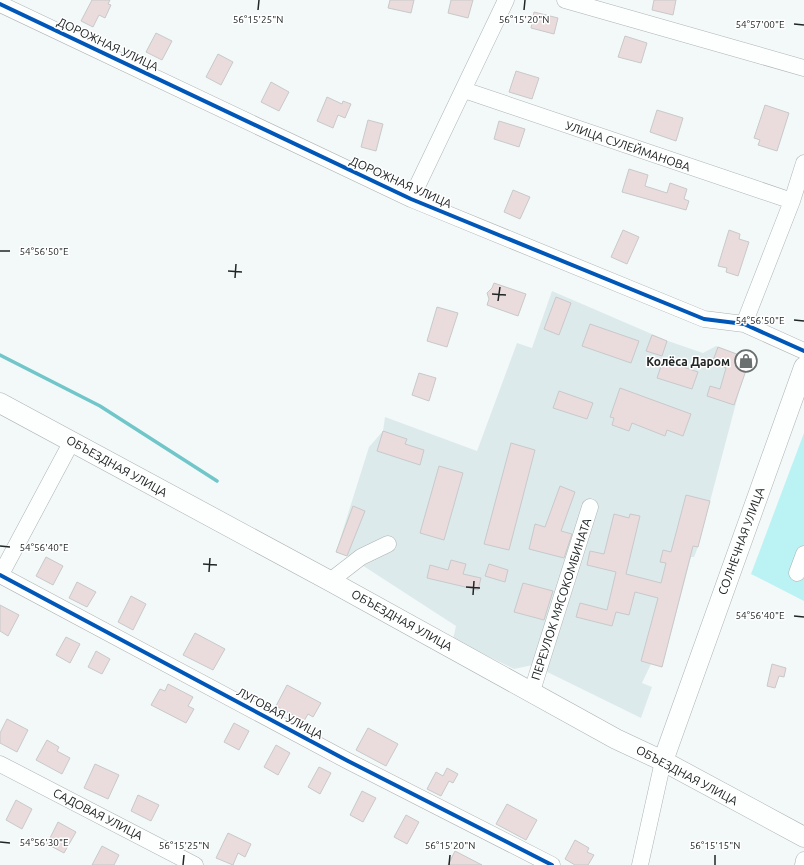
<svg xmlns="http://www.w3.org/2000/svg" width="804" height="865" font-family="Ubuntu,sans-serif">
  <rect width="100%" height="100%" fill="#f3f9f9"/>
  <path fill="#ddeaeb" d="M552,291L668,341L703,353L716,346L750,359L740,388L698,547L694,557H691L662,667L651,664L642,683L652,687L641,718L533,665L514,669L453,639L456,626L348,556L336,552L369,447L383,431L385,417L477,451L517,343L532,348Z"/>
  <path fill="#bbf2f4" d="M804,433V601L751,574Z"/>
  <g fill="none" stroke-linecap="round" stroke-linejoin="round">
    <path stroke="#71c6c9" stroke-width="3.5" d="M0,355L100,406L217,481"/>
  </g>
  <path fill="#eadbdd" stroke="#c8c9c9" d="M92,0H110L108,4L111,5L105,18L99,15L93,27L81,21Z
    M390,0H414L411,13L388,8Z
    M451,0H473L468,18L448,13Z
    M654,0H676L673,15L652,10Z
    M534,12L558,18L554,34L531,28Z
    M156,33L172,41L162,60L146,52Z
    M625,36L647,43L641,63L618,57Z
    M218,54L233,62L221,85L206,77Z
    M516,71L539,78L532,99L509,92Z
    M271,82L289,92L279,111L261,102Z
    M327,97L342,104L343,101L351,104L345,118L338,115L333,128L317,121Z
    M765,105L789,113L777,151L758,145L760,140L754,138Z
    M657,110L683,118L676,141L650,132Z
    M368,120L383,124L376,151L361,147Z
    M499,121L525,129L519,147L494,139Z
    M629,169L648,175L645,186L667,193L670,183L687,189L684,199L689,201L686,210L622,192Z
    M513,190L530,197L520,219L504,212Z
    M623,230L639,237L627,264L611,257Z
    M729,230L740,234L739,239L749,242L738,276L726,272L727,268L718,266Z
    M494,283L526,294L518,316L487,305L489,299L487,293L492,288Z
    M556,297L571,303L559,335L544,329Z
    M437,307L458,313L447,347L427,341Z
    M590,324L639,341L631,363L582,346Z
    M652,335L667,341L662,356L646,351Z
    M718,347L750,359L734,405L707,396L710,386L720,389L726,368L712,363Z
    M663,360L698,372L692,389L657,378Z
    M419,373L436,378L429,401L412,395Z
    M620,388L691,414L683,436L667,430L665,436L632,423L629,431L612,425L614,418L610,417Z
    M559,391L593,403L587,419L553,408Z
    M383,431L407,439L405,444L424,450L420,465L377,451Z
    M511,443L535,450L509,550L484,544Z
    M439,466L463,473L444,540L420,533Z
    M560,486L575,492L561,531L572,534L564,558L529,549L535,524L545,527Z
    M686,495L710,501L698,547L693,546L662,667L641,661L658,598L635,592L629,615L616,612L612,626L576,617L580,603L607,610L616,572L587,565L590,551L604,554L614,514L629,518L630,514L640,516L626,574L661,583L666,563L660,562L663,550L671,552Z
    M353,506L365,511L347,556L336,552Z
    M46,557L63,566L53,585L36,576Z
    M451,560L466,564L463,574L481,578L478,590L427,578L430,565L448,570Z
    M489,564L508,570L505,582L485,576Z
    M77,582L96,592L87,607L69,598Z
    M523,583L553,591L544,620L514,612Z
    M131,596L146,604L133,630L118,622Z
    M0,605L19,615L8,636L0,631Z
    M195,633L225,649L213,670L183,655Z
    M66,637L80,644L70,663L56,655Z
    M96,651L110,659L102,674L88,667Z
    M772,664L786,668L784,677L779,676L775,688L767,686Z
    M168,684L193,697L188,706L194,709L186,723L151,705L160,689L165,691Z
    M287,685L321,703L313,717L308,714L304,721L276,706Z
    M7,719L28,730L17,752L0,743V733Z
    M234,723L249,731L239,750L224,742Z
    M368,728L398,744L386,766L356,750Z
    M47,740L59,747L57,751L70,758L62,774L36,760Z
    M276,745L290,753L278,775L264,767Z
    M95,764L119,775L108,799L84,788Z
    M319,767L331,773L320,794L308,787Z
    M447,768L458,774L453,783L449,781L441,796L427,789L436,772L443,776Z
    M362,791L376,798L363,822L350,815Z
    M138,795L159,805L151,821L131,811Z
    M16,800L32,809L22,829L6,820Z
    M507,804L537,820L526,840L496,824Z
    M406,815L419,822L407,844L394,837Z
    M58,822L76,832L64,853L47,844Z
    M228,833L251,844L245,857L238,853L233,865L216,858Z
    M575,840L589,848L587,852L594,855L588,865H575L565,859Z
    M102,846L119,855L114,865H92Z
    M455,851L482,865H448Z"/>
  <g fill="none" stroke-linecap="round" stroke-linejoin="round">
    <g stroke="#adb2b2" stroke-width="17">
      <path id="minor" d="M565,0L804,68
        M0,4L411,199L704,319L744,324L804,351
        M464,90L792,201
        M411,199L506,0
        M744,324L792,201L804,163
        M797,573L804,554
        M0,575L348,761L552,865
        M0,576L72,441
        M330,581L361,557L388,544
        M532,691L590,507
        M0,764L195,865
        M640,865L663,761
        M803,865L804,860"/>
    </g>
    <g stroke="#adb2b2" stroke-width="21">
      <path id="major" d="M0,403L330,581L616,739L663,761L804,837
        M663,761L804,367"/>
    </g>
    <use href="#minor" stroke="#fdfefe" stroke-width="16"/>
    <use href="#major" stroke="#fdfefe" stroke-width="20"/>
    <g stroke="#fff" stroke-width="6">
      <path id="cycleway" d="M0,4L411,199L704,319L744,324L804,351
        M0,575L348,761L552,865"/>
    </g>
    <use href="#cycleway" stroke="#0057b8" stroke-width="4"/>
  </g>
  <path fill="none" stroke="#202525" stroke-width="1.5" d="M258,10L259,0M524,10L525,0M794,24L804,25M0,251H10M228,271L242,272M235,278L236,264M492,294L506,295M498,301L500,287M794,320L804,321M0,546L10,547M203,564L217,565M209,572L210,558M466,587L480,588M473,595L474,581M794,616L804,617M0,842L10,843M183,865L184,855M449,865L450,855M715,865V855"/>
  <defs>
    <g id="shop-ring" transform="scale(1.15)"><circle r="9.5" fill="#fff" stroke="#6a6f6f" stroke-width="1.5"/><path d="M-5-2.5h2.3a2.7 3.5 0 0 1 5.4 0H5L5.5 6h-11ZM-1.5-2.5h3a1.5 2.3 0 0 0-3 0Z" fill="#6a6f6f"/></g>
  </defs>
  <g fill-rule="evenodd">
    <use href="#shop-ring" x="746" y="361"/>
  </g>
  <g text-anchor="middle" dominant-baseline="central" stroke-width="3" stroke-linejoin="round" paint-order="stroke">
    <g font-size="12" fill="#202525" stroke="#fff">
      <text transform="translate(108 44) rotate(25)">ДОРОЖНАЯ УЛИЦА</text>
      <text transform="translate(628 146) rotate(19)">УЛИЦА СУЛЕЙМАНОВА</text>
      <text transform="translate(401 182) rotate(24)">ДОРОЖНАЯ УЛИЦА</text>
      <text transform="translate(117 466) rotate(29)">ОБЪЕЗДНАЯ УЛИЦА</text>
      <text transform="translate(741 541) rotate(-70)">СОЛНЕЧНАЯ УЛИЦА</text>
      <text transform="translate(561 599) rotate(-72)">ПЕРЕУЛОК МЯСОКОМБИНАТА</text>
      <text transform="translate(402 620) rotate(29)">ОБЪЕЗДНАЯ УЛИЦА</text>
      <text transform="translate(280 713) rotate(28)">ЛУГОВАЯ УЛИЦА</text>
      <text transform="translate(687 775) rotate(28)">ОБЪЕЗДНАЯ УЛИЦА</text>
      <text transform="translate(98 814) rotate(27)">САДОВАЯ УЛИЦА</text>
    </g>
    <g font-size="12" font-weight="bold" fill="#202525" stroke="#fff" text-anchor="end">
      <text x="730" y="361">Колёса Даром</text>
    </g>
  </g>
  <g font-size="10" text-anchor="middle" fill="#202525" stroke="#fff" stroke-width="3" stroke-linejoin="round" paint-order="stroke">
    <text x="258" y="23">56°15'25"N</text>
    <text x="524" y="23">56°15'20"N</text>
    <text x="760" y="28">54°57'00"E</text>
    <text x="44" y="255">54°56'50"E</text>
    <text x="760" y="324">54°56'50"E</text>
    <text x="44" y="551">54°56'40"E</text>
    <text x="760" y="619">54°56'40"E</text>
    <text x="44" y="846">54°56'30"E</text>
    <text x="184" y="849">56°15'25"N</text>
    <text x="450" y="849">56°15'20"N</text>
    <text x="715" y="849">56°15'15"N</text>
  </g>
</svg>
